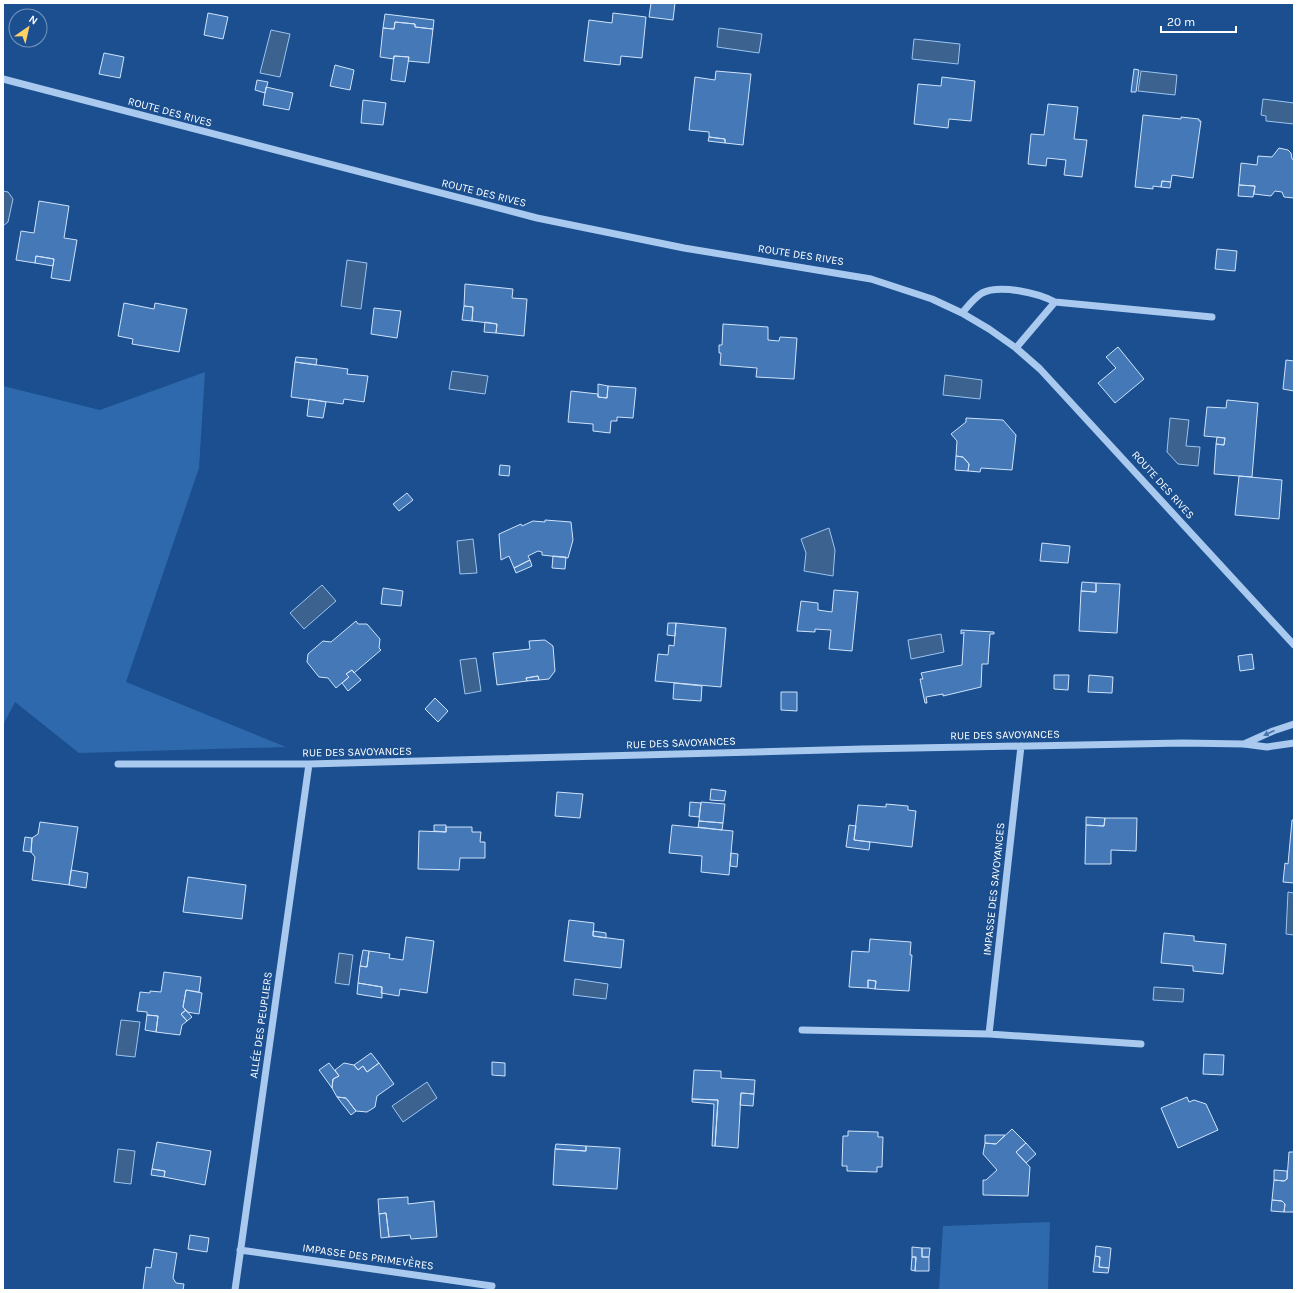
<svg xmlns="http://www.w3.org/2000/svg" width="1297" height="1293" font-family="Karla,sans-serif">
  <rect width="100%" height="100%" fill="#1b4f8f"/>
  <path fill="#2e69ad" d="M205,372L199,468L126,682L286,747L79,753L15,702L3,725V386L100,410Z
    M1050,1222L1048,1290H939L943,1226Z"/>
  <path fill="#3c6290" stroke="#9cc4f0" d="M719,28L762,34L759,53L717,47Z
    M271,30L290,34L280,77L260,73Z
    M914,39L960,44L958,64L912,59Z
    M1141,71L1177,75L1175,95L1138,91Z
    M1263,99L1294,103V124L1266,121V116L1261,115Z
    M3,191L8,192L13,199L8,222L3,226Z
    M347,260L367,263L361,309L341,306Z
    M452,371L488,376L485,394L449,389Z
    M945,375L982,380L980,399L943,395Z
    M1170,418L1189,420L1186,446L1200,447L1198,466L1178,464L1167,452Z
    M829,528L835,550L833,576L804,571L806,553L801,539Z
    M473,539L477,573L460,574L457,541Z
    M322,585L336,601L304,629L290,613Z
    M941,634L944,652L911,659L908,640Z
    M476,658L481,691L465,694L460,660Z
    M1288,892L1294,893V935L1286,934Z
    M339,953L353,955L349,985L335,983Z
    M575,979L608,984L606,999L573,995Z
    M1154,987L1184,989L1183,1002L1153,1000Z
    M121,1020L140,1022L135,1057L116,1055Z
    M427,1082L437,1098L403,1122L392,1106Z
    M118,1149L135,1151L131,1184L114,1182Z"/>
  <path fill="#4478b7" stroke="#cfe3fa" d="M651,3H675L673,20L649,17Z
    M208,13L228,17L223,39L204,35Z
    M613,13L646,17L642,58L621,56L620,65L584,61L589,20L612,23Z
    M385,14L434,20L433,29L415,27V24L395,22L394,29L383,28Z
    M395,22L415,24V27L433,29L429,63L408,61L409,57L394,56V59L380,57L383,28L394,29Z
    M104,53L124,57L120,78L99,74Z
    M394,56L409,57L405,82L391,80Z
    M335,65L354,70L350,90L330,86Z
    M1134,69L1139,70L1136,92H1131Z
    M716,71L751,74L743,145L725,143V139L709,137V132L689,130L695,77L715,80Z
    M942,77L975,81L971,121L949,119L948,128L914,124L918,84L941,86Z
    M257,80L268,82L265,93L255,90Z
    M266,87L293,93L289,110L263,105Z
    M363,100L386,103L383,125L361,123Z
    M1048,104L1078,107L1074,139L1087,140L1082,177L1064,175L1066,160L1047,158L1046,166L1028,164L1031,134L1044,135Z
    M1143,115L1181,119V117L1199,119V121H1201L1193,178L1172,175L1171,182L1162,181L1161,187L1153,186V189L1135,187Z
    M709,137L725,139V143L708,141Z
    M1279,148L1288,150L1291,153L1292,159L1294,160V198L1284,197L1282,192L1275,191L1271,196L1254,194L1255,186L1239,185L1241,163L1257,165L1258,156L1272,157Z
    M1162,181L1171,182L1170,188L1161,187Z
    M1239,185L1255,186L1253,197L1238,196Z
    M39,201L69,206L64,238L77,240L70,281L51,278L54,259L36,256L35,263L16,260L21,231L34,233Z
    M1217,249L1237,251L1235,271L1215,269Z
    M36,256L54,259L53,266L35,263Z
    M465,284L513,289L512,298L527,299L524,336L496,333L497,324L472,321L473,307L464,306Z
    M124,303L154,309L155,303L187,309L179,352L132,344L133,339L118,336Z
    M464,306L473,307L472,321L462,320Z
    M374,308L401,311L397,338L371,334Z
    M485,322L497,324L496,333L484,332Z
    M723,324L768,327V340L779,341L780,337L797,338L794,379L756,377L757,368L720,365L721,353H719V345H722Z
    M1118,347L1144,379L1115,403L1098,383L1116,368L1106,357Z
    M296,357L317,359L316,365L295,362Z
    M1286,360L1294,361V391L1283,389Z
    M295,362L348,369L347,374L368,376L364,402L344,399L343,404L291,397Z
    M598,384L608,386L607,398L598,397Z
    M608,386L636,388L633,418L617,417V421H611L610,433L593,431V424L568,422L571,391L598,394V397L607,398Z
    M309,399L326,402L323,418L307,416Z
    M1227,400L1258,403L1252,477L1214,474L1216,444L1224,445L1225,438L1204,436L1207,407L1226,408Z
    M966,418L1003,420L1016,435L1012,470L981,468L980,472L968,471L969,464L963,457L956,456L957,441L951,434L966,422Z
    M1217,437L1225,438L1224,445L1216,444Z
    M956,456L963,457L969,464L968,471L955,470Z
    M500,465L510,466L509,476L499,475Z
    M1239,476L1282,480L1279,519L1235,515Z
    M407,493L413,500L399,511L393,504Z
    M545,520L571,522L573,540L568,558L542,555V552L538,551L528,556L530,560L514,568L509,556L501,560L499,534L521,524L522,526L533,521L545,522Z
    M1042,543L1070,546L1068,563L1040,561Z
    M553,556L566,557L565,569L552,568Z
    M530,560L532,566L516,573L514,568Z
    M1082,582L1096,583V592L1081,591Z
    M1096,583L1120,584L1117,633L1079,631L1081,591L1096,592Z
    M383,588L403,591L401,606L381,604Z
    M834,590L858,592L852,651L829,649L831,630L815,629V632L797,631L801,601L818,603V610L832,612Z
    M356,621L358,624H367L380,639L379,648L381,650L354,673L352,670L346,674L349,677L336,688L328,678L319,677L307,662L308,654L323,641L331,642Z
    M668,623H676L675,636L667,635Z
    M676,623L726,628L721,687L655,681L658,654L668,655L669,645L674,646Z
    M961,630L994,632V634H990L988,664H982L981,687L943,696V694L926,697L927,703H925L920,679H923L921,673L962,665L964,632L961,634Z
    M545,640L553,646L555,671L549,679L539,680L538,676L526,678L527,681L497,685L493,653L530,649L529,641Z
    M1252,654L1254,669L1240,671L1238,656Z
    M352,670L361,680L348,691L342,683L349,677L346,674Z
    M1054,675H1069L1068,690L1054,689Z
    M1089,675L1113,677L1112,693L1088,692Z
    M538,676L539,680L527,681L526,678Z
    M674,683L702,686L701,701L673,699Z
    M781,692H797V711L781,710Z
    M435,698L448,711L438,722L425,709Z
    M711,789L726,791L724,801L710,800Z
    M557,792L583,794L580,818L555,816Z
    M690,802L701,803L699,817L689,816Z
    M701,802L725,804L723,823L699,821Z
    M886,804L908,806V810L916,811L912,847L854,840L858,805L886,807Z
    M1086,817L1105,818L1104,826L1086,825Z
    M1105,818H1137L1136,851L1111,850V864H1085L1086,825L1104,826Z
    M1292,820H1294V883L1283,882L1285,863L1288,864Z
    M699,821L723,823L722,830L698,827Z
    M40,822L78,827L69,885L32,880L35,857L31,852L32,838L38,834Z
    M434,825H446V832L434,831Z
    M672,825L733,831L729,875L701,872L702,856L669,853Z
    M849,825L856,826L854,840L870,842L869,850L846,847Z
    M446,827H472V832H481L480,842H485V858H460L459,870L418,869L419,831L446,832Z
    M25,837L32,838L31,852L23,851Z
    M731,853L738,854L737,867L730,866Z
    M71,870L88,873L86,888L69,885Z
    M188,877L246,885L242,919L183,912Z
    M569,920L594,923L593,936L624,940L621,968L564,961Z
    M593,931L606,933V938L593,936Z
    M1164,933L1194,936V941L1226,944L1223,974L1193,971V966L1161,963Z
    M406,937L434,941L427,993L400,989L399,996L381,993L382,987L358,983L360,966L367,967L369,951L390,954L389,958L403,960Z
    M870,939L911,942L910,955H912L909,991L875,989L876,981L868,980V988L849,987L852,951L869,952Z
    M363,950L369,951L367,967L360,966Z
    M164,972L201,977L199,992L186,990L183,1007L186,1010L181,1014L187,1021L182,1025L180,1035L156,1032L158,1016L147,1015V1012L137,1011L140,992L150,993V991L161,992Z
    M868,980L876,981L875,989L868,988Z
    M358,983L382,987V998L357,994Z
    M186,990L202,993L199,1014L187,1012L183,1007Z
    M186,1010L192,1017L187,1021L181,1014Z
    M147,1015L158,1016L156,1032L145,1030Z
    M371,1053L379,1063L367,1072L363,1066L358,1070L354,1065Z
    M1204,1054L1224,1055L1223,1075L1203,1074Z
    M492,1062L505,1063V1076L492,1075Z
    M329,1063L339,1076L333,1079L332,1088L319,1070Z
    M344,1063L354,1065L358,1070L363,1066L367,1072L379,1063L394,1084L377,1096L375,1107L367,1112L356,1111L346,1098L337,1097L332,1088L333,1079L339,1076L335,1070Z
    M694,1070L721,1071V1078L755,1080L754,1094L741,1093L738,1148L715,1146L718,1100L692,1099Z
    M741,1093L754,1094L753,1106L740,1105Z
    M337,1097L346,1098L356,1111L351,1115Z
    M1187,1097L1189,1102L1194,1100L1206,1104L1218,1130L1178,1148L1161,1108Z
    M692,1099L718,1100L715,1146H712L714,1104L692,1102Z
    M1012,1129L1026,1143L1016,1152L1030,1167L1028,1196L983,1195V1180H986L997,1170L983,1154L985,1143L996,1144Z
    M848,1131L878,1132V1137H883L882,1167H877V1172L847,1171V1166H842L843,1136H848Z
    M985,1135H1005L996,1144L985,1143Z
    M157,1142L211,1151L205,1185L164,1177L165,1171L152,1169Z
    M1026,1143L1036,1154L1026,1163L1016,1152Z
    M556,1144L586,1146V1151L555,1149Z
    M586,1146L620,1148L617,1189L553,1185L555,1149L586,1151Z
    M1289,1152H1294V1212H1284L1285,1204L1282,1201L1272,1200L1274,1180L1284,1181L1287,1179Z
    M152,1169L165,1171L164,1177L151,1175Z
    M1274,1170L1287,1171V1179L1284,1181L1274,1180Z
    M408,1197V1204L434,1201L437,1237L411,1239L410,1235L389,1237L386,1213L379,1214L378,1199Z
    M1272,1200L1282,1201L1285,1204L1284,1212L1271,1211Z
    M386,1213L389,1237L381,1238L379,1214Z
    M190,1235L209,1238L207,1252L188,1249Z
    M1096,1246L1111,1248L1109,1268L1099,1267L1100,1257L1095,1256Z
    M912,1247L922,1248V1257H929V1271H915L916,1257H912Z
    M922,1248H930L929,1257H922Z
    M154,1249L177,1253L173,1278L176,1283L184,1284L183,1290H143L146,1267L151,1268Z
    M1095,1256L1100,1257L1099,1267L1109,1268L1108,1273L1093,1272Z
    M912,1257H916L915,1271L911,1270Z"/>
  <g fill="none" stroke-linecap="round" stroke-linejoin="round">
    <path stroke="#a9c9ee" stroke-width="7" d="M3,79L537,218L684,248L871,279L932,299L962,313L989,329L1016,348L1040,369L1294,645
      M962,313C968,306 974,298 982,293C1000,284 1038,293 1055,302
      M1016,348L1055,302L1212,317
      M1244,744L1273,731L1294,724
      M118,764H309L863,749L1183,743L1244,744L1267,747L1294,743
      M802,1030L989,1034L1141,1044
      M989,1034L1021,746
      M240,1250L492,1286
      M235,1290L309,764"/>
  </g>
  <defs><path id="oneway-solid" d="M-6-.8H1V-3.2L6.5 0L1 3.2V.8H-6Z"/></defs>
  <use fill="#4674ac" href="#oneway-solid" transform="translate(1269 733) rotate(156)"/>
  <g text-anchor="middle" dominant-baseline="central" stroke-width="3.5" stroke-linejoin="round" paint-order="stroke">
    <g font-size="11" fill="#fff" stroke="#1b4f8f">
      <text transform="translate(170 112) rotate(15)">ROUTE DES RIVES</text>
      <text transform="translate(484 193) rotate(14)">ROUTE DES RIVES</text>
      <text transform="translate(801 255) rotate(9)">ROUTE DES RIVES</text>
      <text transform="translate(1163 485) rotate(48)">ROUTE DES RIVES</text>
      <text transform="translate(1005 735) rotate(-1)">RUE DES SAVOYANCES</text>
      <text transform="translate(681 743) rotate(-2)">RUE DES SAVOYANCES</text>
      <text transform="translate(357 752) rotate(-1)">RUE DES SAVOYANCES</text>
      <text transform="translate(994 889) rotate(-84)">IMPASSE DES SAVOYANCES</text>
      <text transform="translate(261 1025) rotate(-82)">ALLÉE DES PEUPLIERS</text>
      <text transform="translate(368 1257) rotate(8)">IMPASSE DES PRIMEVÈRES</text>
    </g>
  </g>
  <rect width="1297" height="1293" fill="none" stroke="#ffffff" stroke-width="8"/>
  <g transform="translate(28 28) rotate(34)"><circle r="19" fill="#1b4f8f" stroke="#7695bc"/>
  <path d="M0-3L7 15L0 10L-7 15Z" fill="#ffd166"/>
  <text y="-6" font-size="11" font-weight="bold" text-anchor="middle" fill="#ffffff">N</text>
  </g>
  <path d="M1161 26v6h75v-6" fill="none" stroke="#ffffff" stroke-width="2"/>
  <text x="1167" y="26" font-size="12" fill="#ffffff" stroke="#1b4f8f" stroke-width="3" paint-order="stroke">20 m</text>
</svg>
